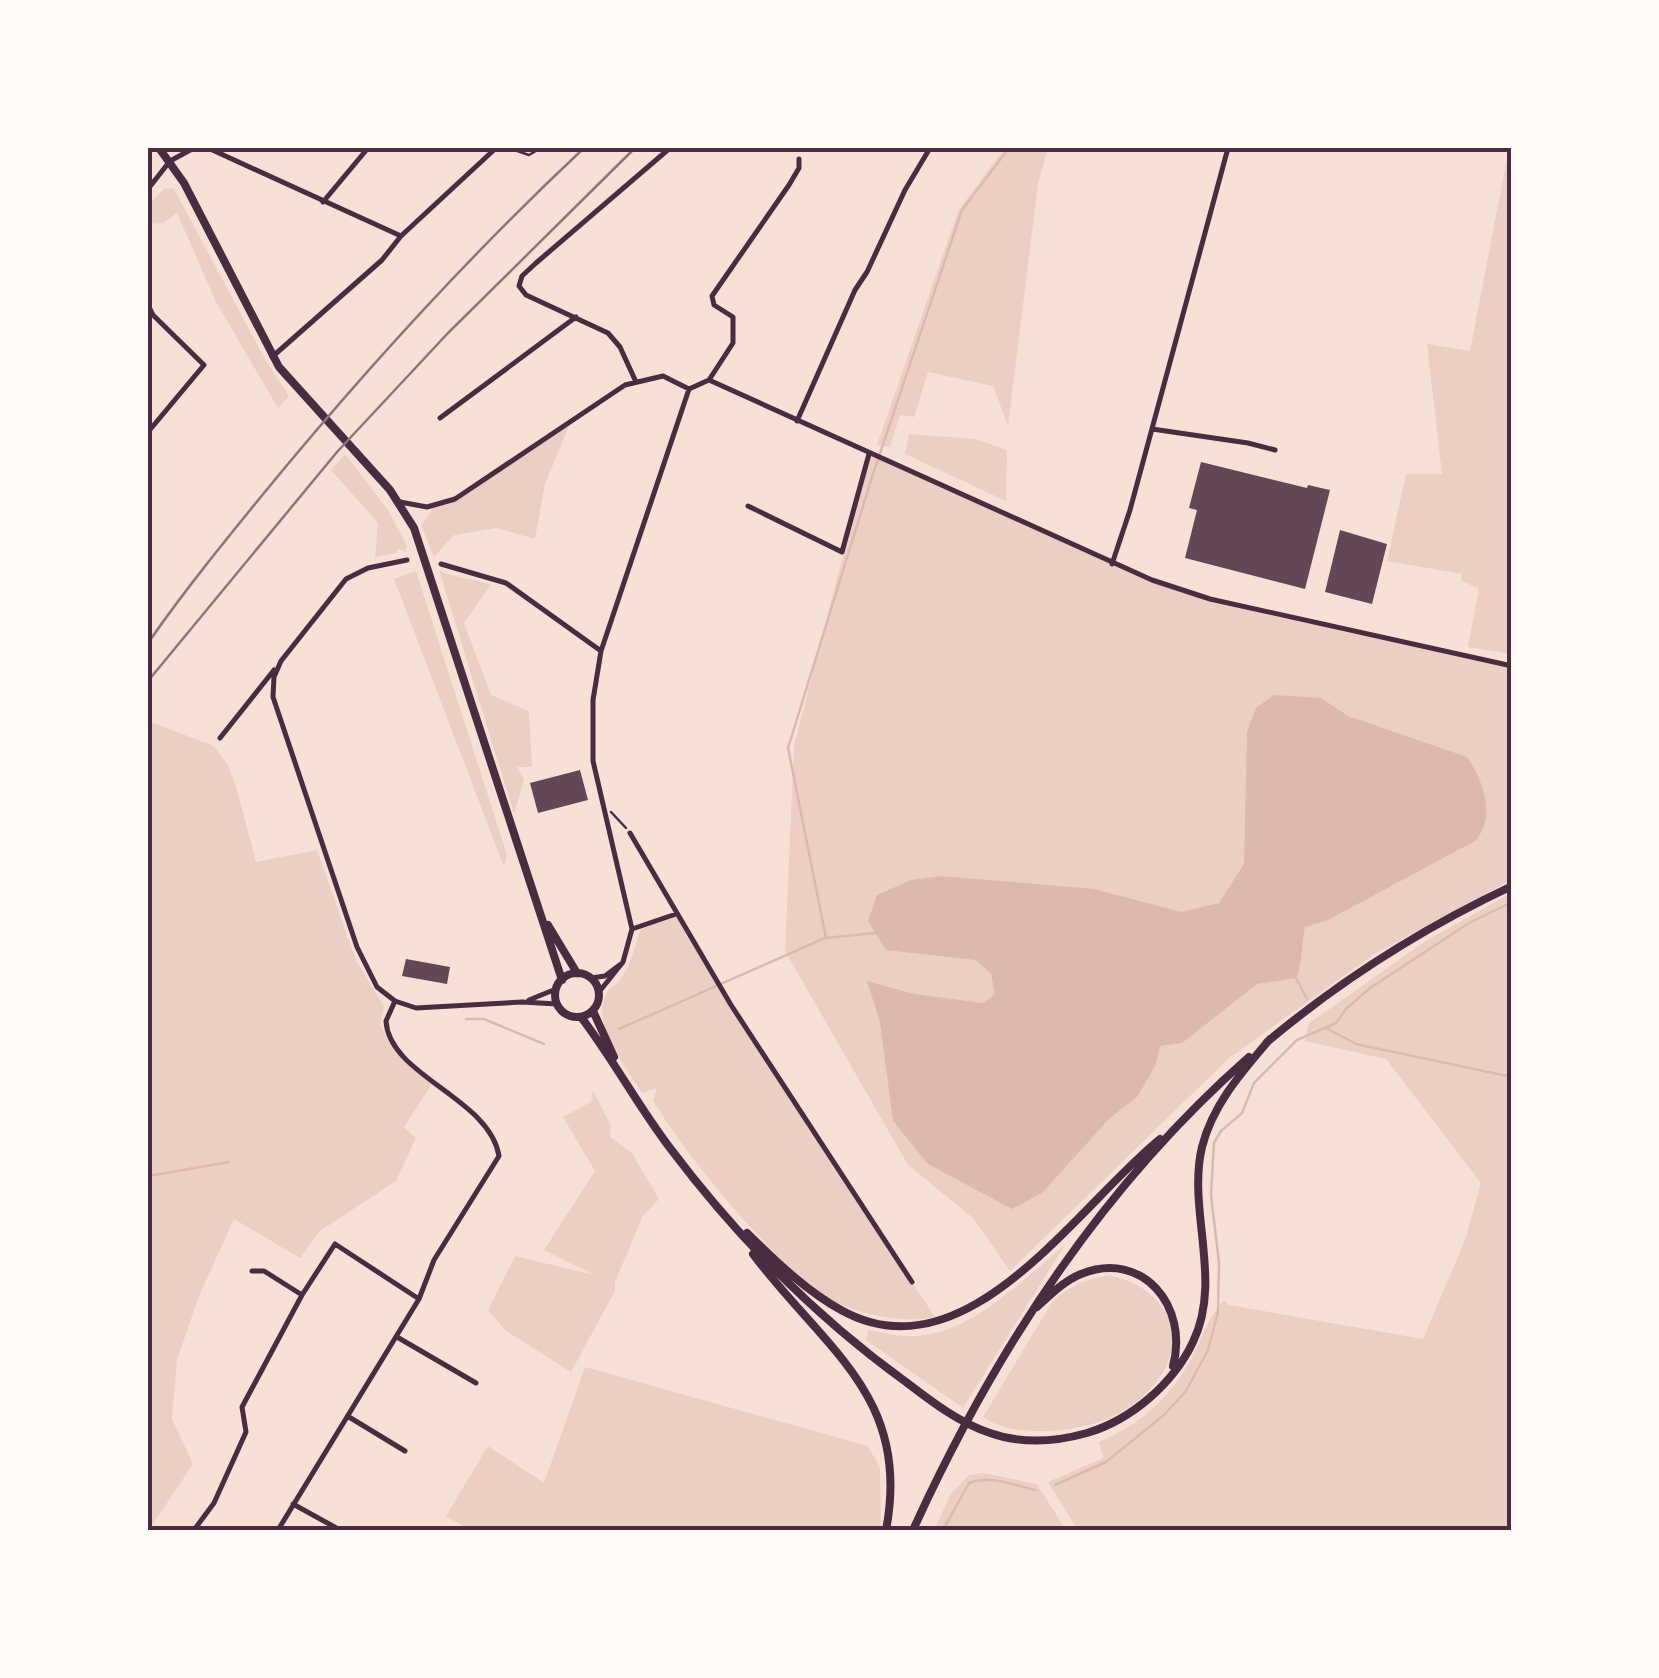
<svg xmlns="http://www.w3.org/2000/svg" width="1659" height="1678" font-family="Poppins,sans-serif">
  <rect width="100%" height="100%" fill="#f7e1d7"/>
  <path fill="#ebcfc5" d="M1005,148H1048L1038,184L1008,426L993,386L928,372L914,417L900,415L890,447L877,445L958,211Z
    M1509,148H1512L1511,654L1468,647L1479,589L1461,580L1462,574L1387,561L1406,474H1442L1427,344L1470,351Z
    M165,188L174,189L265,359L289,396L278,408L216,302L177,213L163,223L148,224L152,201Z
    M572,419L545,484L535,539L497,528L454,535L434,557L421,525L435,506L455,499Z
    M909,434L976,439L1007,450L1006,501L905,454Z
    M345,454L388,510L407,546L405,552L398,549L396,553L375,557L378,523L331,470Z
    M869,454L1152,580L1210,599L1511,666V880L1373,955L1228,1059L1010,1271L973,1218L908,1165L785,951L794,746Z
    M439,570C454,579 474,578 491,585L464,623L491,695L529,711L532,767H517L524,780L514,814Z
    M416,571L507,855L504,867L394,579Z
    M148,721L214,746L227,764L236,786L256,862L317,850L356,960L384,1006L380,1025L395,1053L432,1084L404,1127L416,1138L396,1181L320,1231L300,1258L234,1219L199,1296L177,1360L172,1419L193,1464L149,1530Z
    M1511,893V1530H1078L1048,1482L1103,1458L1099,1442C1142,1424 1172,1396 1194,1353C1204,1333 1209,1316 1224,1300L1229,1305L1423,1339L1465,1240L1481,1183L1386,1059L1305,1041L1308,1024L1424,942Z
    M676,914L912,1282L935,1317C900,1324 856,1314 824,1296C802,1284 785,1264 767,1245C725,1200 686,1154 653,1101L657,1088L642,1093C626,1067 588,1022 608,991C611,986 617,984 620,980C631,965 636,944 641,927Z
    M593,1090L611,1126L610,1137L632,1153L659,1199L643,1216L615,1282V1291L571,1372L506,1331L488,1310L515,1256L594,1275L544,1250L595,1171L563,1117L591,1102Z
    M1065,1245L963,1408L866,1340L868,1330C881,1332 894,1336 907,1336C968,1339 1021,1280 1065,1245Z
    M1110,1275C1175,1291 1195,1349 1143,1396C1114,1423 1073,1432 1035,1431C1015,1430 999,1428 983,1417L1052,1302C1070,1285 1086,1279 1110,1275Z
    M585,1367L868,1446L880,1468L881,1530H470L446,1516L488,1446L544,1483Z
    M984,1473L1037,1484L1066,1530H934L951,1494L969,1475Z"/>
  <path fill="#dcb8b0" d="M1274,695L1321,698L1348,716L1467,757C1483,780 1497,817 1475,841L1328,920L1305,927C1301,943 1303,964 1296,978L1257,984L1182,1043L1160,1046L1156,1064L1138,1096L1110,1118L1042,1193L1012,1209L928,1164L893,1121L880,1022L867,981L914,994L983,1003L995,994L991,974L976,960L886,950L868,921L877,895L911,880L942,876L1094,889L1181,912L1219,903L1244,864L1247,732L1256,708Z"/>
  <g fill="none" stroke-linecap="round" stroke-linejoin="round">
    <path stroke="#dcb8b0" stroke-width="2.5" d="M875,933L826,938L788,748L873,474L962,210L1009,148
      M1296,978L1307,999
      M466,1019H484L544,1044
      M1326,1028L1356,1044L1512,1077
      M619,1029L825,938
      M148,1176L229,1162
      M1055,1485L1106,1462L1164,1415L1186,1391L1208,1350L1218,1312L1219,1263L1211,1195L1214,1143L1221,1131L1242,1113L1254,1083L1297,1040L1336,1023L1346,1009L1370,988L1469,923L1512,902
      M943,1530L969,1483C990,1475 1014,1485 1035,1490"/>
  </g>
  <path fill="#644757" d="M1201,462L1307,488L1308,485L1330,490L1305,589L1185,558L1197,510L1189,508Z
    M1340,530L1387,544L1372,604L1325,592Z
    M580,770L588,800L538,813L530,783Z
    M406,959L450,967L447,984L402,976Z"/>
  <g fill="none" stroke-linecap="round" stroke-linejoin="round">
    <path stroke="#4a2c40" stroke-width="2.5" d="M611,812L626,828"/>
    <path stroke="#4a2c40" stroke-width="2.5" d="M508,148L529,155L541,148"/>
    <path stroke="#4a2c40" stroke-width="5" d="M208,148L401,236
      M148,189L170,161L194,148
      M323,202L368,148
      M148,305L153,315L204,365L148,432
      M272,357L382,260L401,236L496,148
      M709,380L733,343V317L714,305L712,296L789,185L799,168V159
      M636,382L620,347L608,333L526,295L519,286L522,276L536,263L670,148
      M689,389L709,380L1152,580L1210,599L1512,666
      M440,418L576,317
      M797,421L855,290L867,272L905,190L930,148
      M1152,429L1248,443L1275,450
      M400,502L427,507L455,499L625,385L663,376L689,389
      M748,506L842,552L869,454
      M407,560L368,568L346,579L281,661L274,677L273,697L357,947L377,987L395,1001L416,1008L522,1002L557,1004
      M441,564L506,583L601,651
      M1112,564L1130,510L1228,148
      M220,738L274,670
      M630,833L731,1005L912,1282
      M632,929L676,914
      M591,978L605,976L621,964
      M599,992L623,962L632,929L593,761V700L601,651L689,389
      M529,1000L556,989
      M252,1271H264L302,1295
      M397,1337L476,1383
      M349,1417L405,1451
      M293,1504L340,1530
      M194,1530L214,1503L246,1432L242,1407L302,1295L335,1244L419,1299
      M278,1530L419,1299L434,1260L499,1156C490,1098 389,1076 386,1021L395,1001"/>
    <path stroke="#4a2c40" stroke-width="8" d="M159,148L184,183L279,367L390,490L414,528L562,980
      M548,925L577,973
      M555 995a22 22 0 1 1 44 0a22 22 0 1 1-44 0Z
      M593,1011L614,1057
      M581,1017C613,1059 638,1106 670,1148C737,1237 816,1317 906,1382C931,1401 959,1423 990,1433C1021,1444 1055,1442 1087,1433C1131,1420 1173,1384 1193,1342C1223,1280 1187,1210 1202,1147C1213,1104 1242,1072 1270,1039
      M1267,1042C1341,980 1425,927 1512,886
      M747,1233C777,1262 805,1290 841,1310C966,1380 1076,1207 1160,1139
      M753,1254C823,1348 912,1396 886,1530
      M1037,1307C1051,1294 1064,1281 1081,1274C1143,1249 1189,1307 1173,1366
      M913,1530C994,1352 1101,1187 1249,1057"/>
    <path stroke="#8f747c" stroke-width="2.5" d="M148,643C184,591 224,542 264,493C364,371 470,255 584,148
      M148,681L337,452L448,333L635,148"/>
  </g>
  <rect width="1659" height="1678" fill="none" stroke="#fffaf5" stroke-width="300"/>
  <rect x="150" y="150" width="1359" height="1378" fill="none" stroke="#4a2c40" stroke-width="4"/>
</svg>
